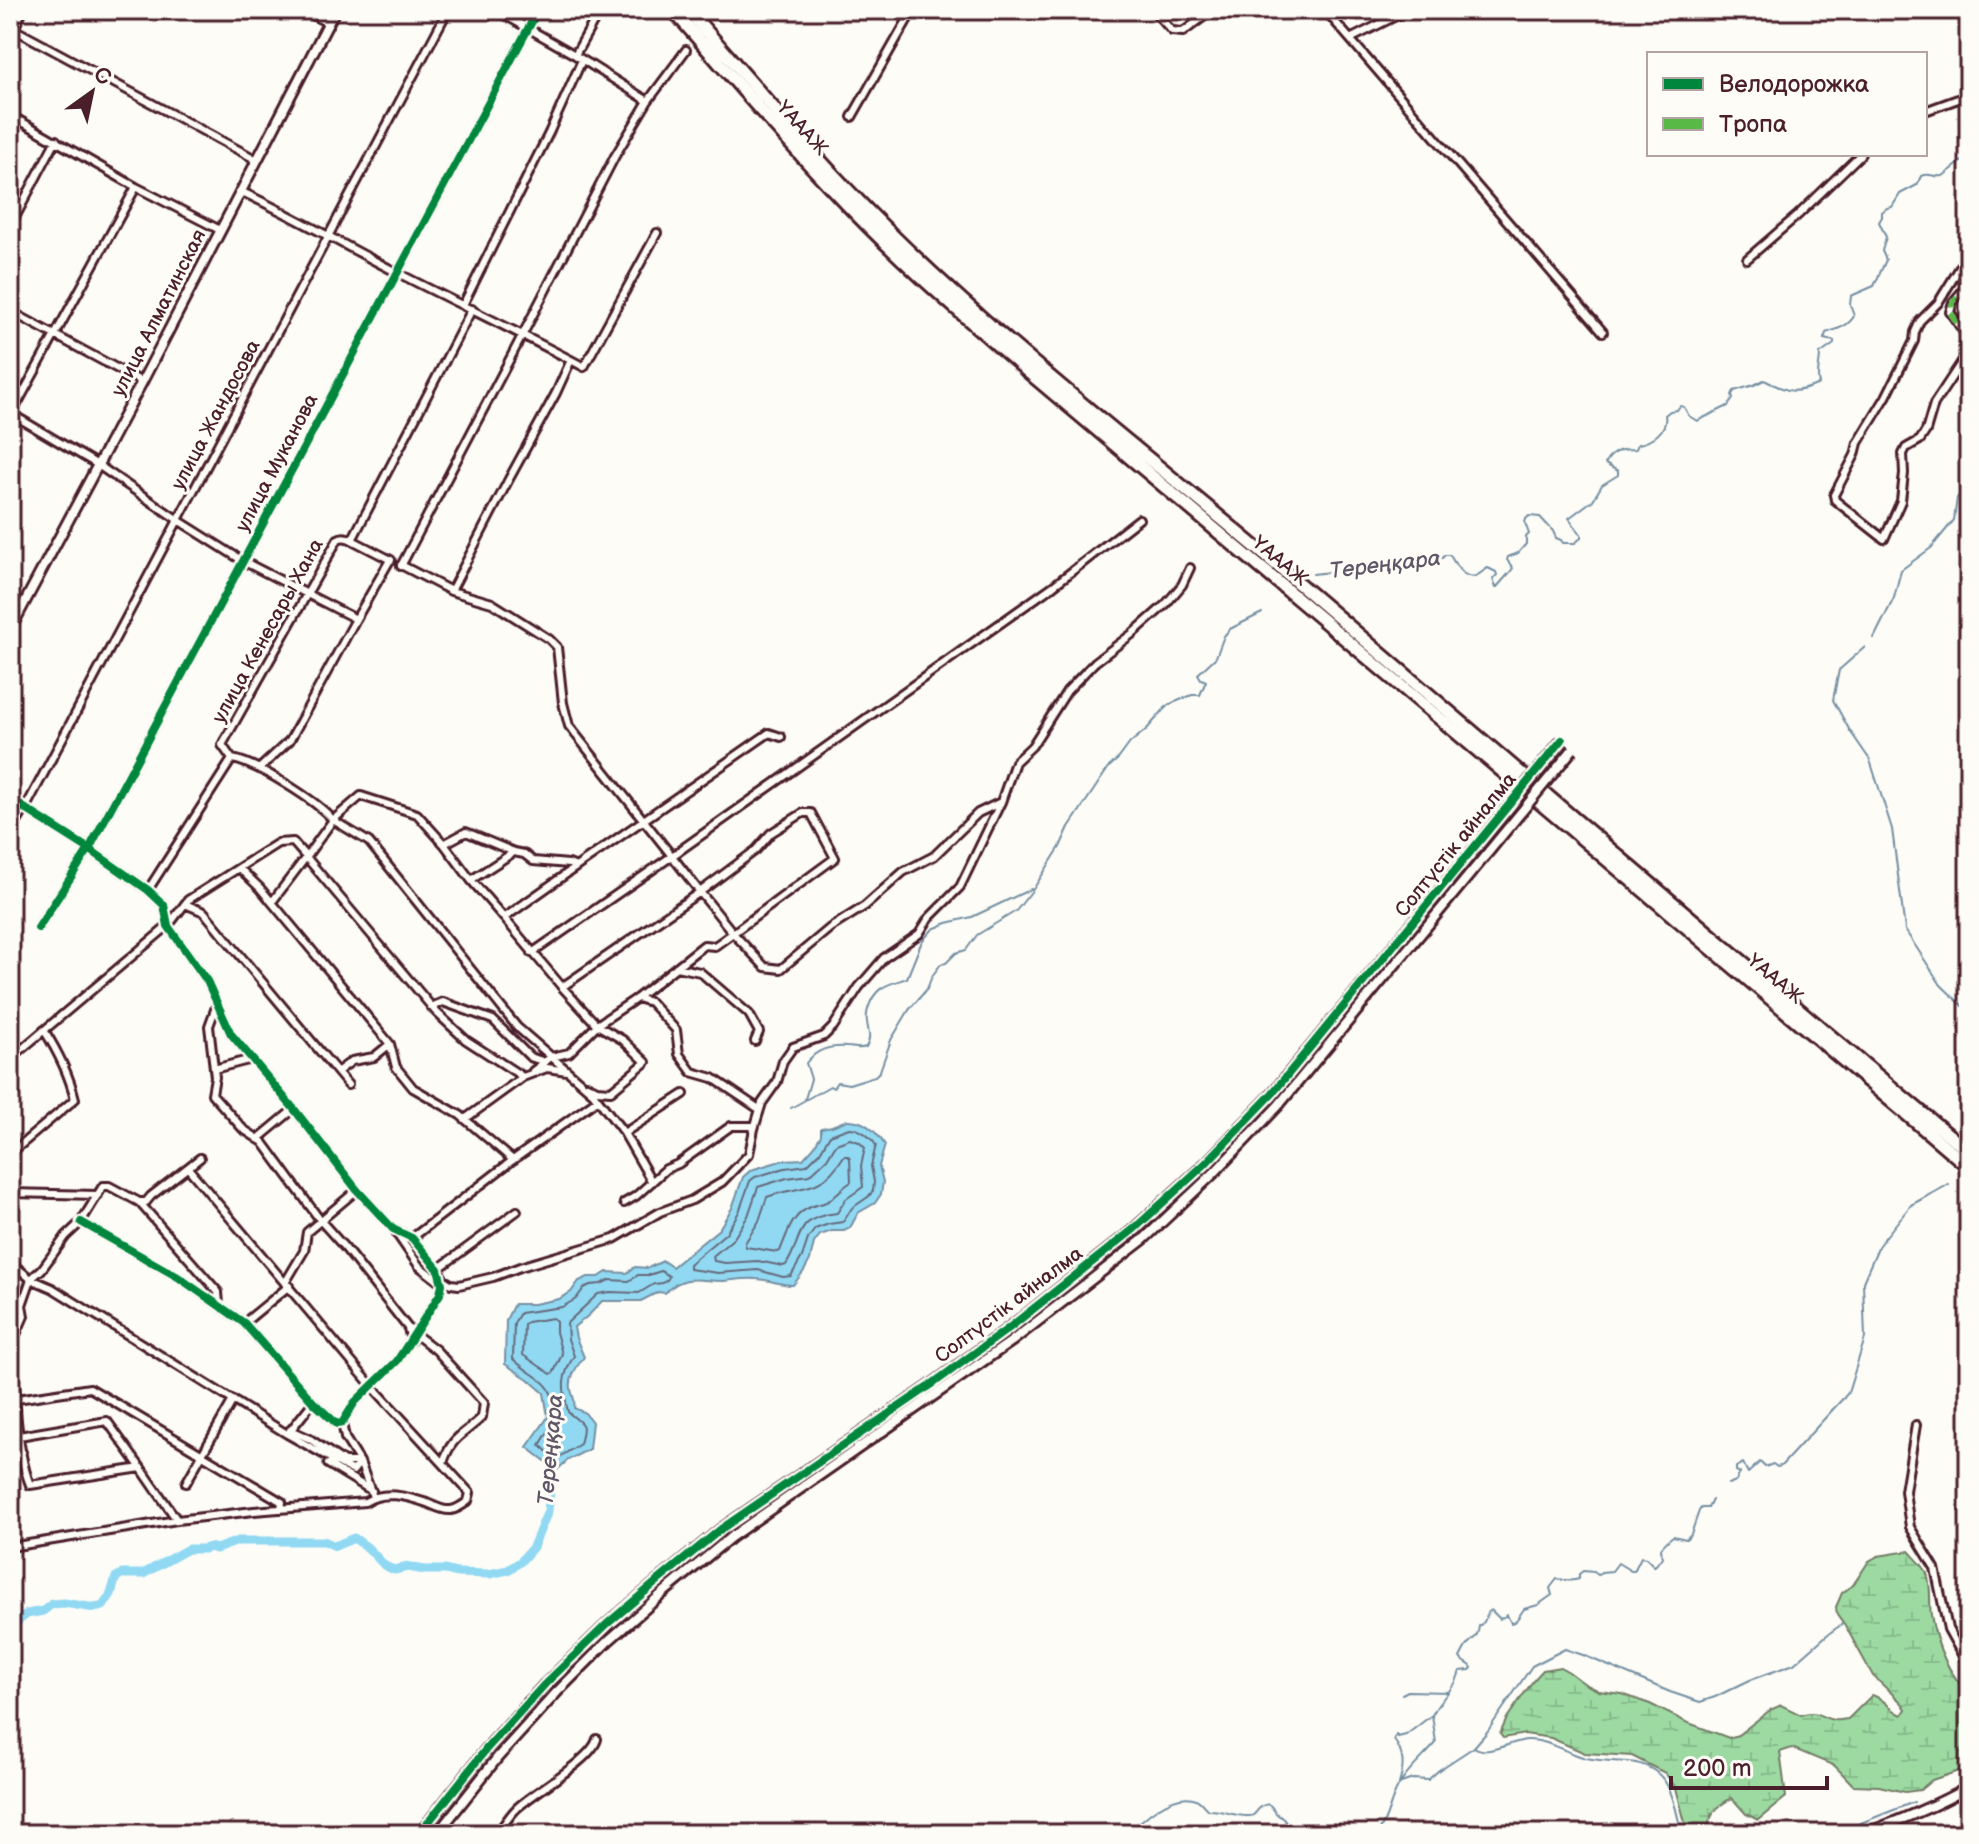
<svg xmlns="http://www.w3.org/2000/svg" width="1979" height="1844" font-family="'Balsamiq Sans',sans-serif">
  <defs>
    <pattern id="wetland-marsh" width="20" height="14" patternUnits="userSpaceOnUse" patternTransform="scale(2)"><rect width="20" height="14" fill="#9cdaa2"/><path d="M1 5h8M5 5V1M11 12h8M15 12V8" fill="none" stroke="#88bb8c"/></pattern>
  </defs>
  <rect width="100%" height="100%" fill="#fdfcf7"/>
  <filter id="ink" filterUnits="userSpaceOnUse"><feTurbulence type="fractalNoise" baseFrequency=".0125" numOctaves="2"/><feDisplacementMap in="SourceGraphic" scale="16" xChannelSelector="R" yChannelSelector="G"/><feConvolveMatrix kernelMatrix="1 2 1 2 8 2 1 2 1" color-interpolation-filters="sRGB"/></filter>
  <g filter="url(#ink)">
    <path fill="url(#wetland-marsh)" stroke="#737c66" stroke-width="2" d="M1909,1551C1914,1557 1922,1564 1926,1571C1932,1584 1929,1601 1931,1615C1936,1644 1948,1673 1969,1694V1765L1965,1769L1932,1780L1920,1790L1905,1792L1879,1786L1853,1785L1835,1766L1792,1748L1780,1752L1786,1797L1758,1820L1746,1814L1732,1798C1714,1807 1711,1815 1705,1834H1688L1676,1788L1665,1773L1632,1756L1585,1753L1551,1738L1525,1734L1503,1738L1500,1734L1507,1718L1533,1681L1543,1670L1560,1667L1569,1672L1585,1684L1599,1691L1622,1694L1650,1704L1686,1722L1729,1738L1738,1735L1770,1710L1781,1705L1801,1715C1818,1709 1820,1718 1834,1720C1838,1721 1843,1719 1848,1719L1872,1695C1886,1699 1888,1709 1902,1715L1906,1709L1901,1702L1873,1676L1847,1629L1837,1615L1836,1607L1842,1593L1853,1585L1869,1561L1878,1556Z"/>
    <path fill="#91d9f2" stroke="#758fa2" stroke-width="2" d="M847,1120C864,1119 876,1131 885,1145L879,1166L883,1182L881,1194L875,1203L858,1213L850,1228L844,1231H832L820,1235L814,1243L810,1260L804,1271L793,1285C780,1285 768,1279 756,1279C745,1278 735,1280 724,1281C702,1282 685,1272 665,1293L658,1292L641,1301H602L589,1315L574,1327L576,1338L584,1357C577,1366 569,1377 571,1389C572,1397 576,1399 574,1408L585,1413L592,1422L589,1449L568,1460L557,1470L527,1447L548,1417L544,1393L528,1379L505,1364L506,1320L514,1304H534L559,1299L571,1292L579,1281L588,1277H599L607,1272L627,1273L635,1267L648,1268L663,1261L672,1267L719,1229L732,1208L743,1177L751,1170L784,1160L803,1159L814,1147L821,1135V1128L832,1126Z"/>
    <g fill="none" stroke-linecap="round" stroke-linejoin="round">
      <path stroke="#66697b" stroke-width="2" d="M849,1128C860,1128 870,1137 876,1145L871,1166L874,1182L873,1191L868,1197L852,1208L843,1222L829,1224L815,1229L808,1239L802,1257L791,1276L783,1277L758,1270L718,1273L689,1269V1264L726,1233L739,1212L750,1181L755,1177L785,1168L807,1165L820,1152L830,1135Z
        M850,1139L859,1142L865,1148L861,1166L863,1187L846,1199L837,1213C793,1218 804,1237 786,1265L783,1266L758,1261L725,1263L714,1261L713,1256L734,1238L748,1216L758,1187L787,1178L810,1175L827,1159L836,1144Z
        M844,1156H848L850,1159L851,1182C843,1187 838,1193 831,1199C827,1203 819,1204 813,1206C792,1213 788,1232 780,1251L777,1252L746,1247L745,1243L759,1221L767,1197C805,1183 818,1196 844,1156Z
        M661,1271L669,1276L668,1279L663,1283L654,1284L639,1293L610,1292L598,1294L567,1323L568,1339L574,1356C560,1378 563,1389 568,1412C583,1426 586,1420 580,1444L558,1458H554L540,1445L556,1419C553,1376 540,1384 513,1359L514,1323L520,1313L562,1307L576,1299L584,1288L590,1285L601,1284L609,1280L629,1281L638,1275H649Z
        M553,1318L556,1321V1332L562,1354L554,1372L551,1374L523,1355L524,1325L527,1322Z"/>
      <path stroke="#758fa2" stroke-width="2" d="M1313,574L1382,566L1429,557L1442,558L1445,555H1450C1455,564 1463,580 1476,576C1480,574 1484,570 1488,568L1496,572L1497,575L1493,579L1496,588L1511,571L1513,568L1507,560L1508,557L1518,553L1526,544V537L1529,534L1525,523L1526,519L1529,516L1540,517L1553,531L1556,538L1561,540L1563,543H1575L1581,538V534L1569,518L1593,500L1602,485L1618,475V471L1605,464C1612,450 1622,449 1636,449L1638,444C1652,442 1668,430 1665,415L1670,411L1677,410L1680,406L1684,407L1689,416L1697,421L1728,406L1733,399L1732,395L1734,391L1754,385L1764,380C1788,392 1794,395 1819,384C1816,374 1820,365 1820,354L1834,344V341L1824,339L1826,333C1837,329 1849,326 1854,316L1850,305L1851,296L1874,286L1886,260L1882,251L1886,237L1879,222L1882,217V212L1887,208L1892,207L1900,194L1917,185L1921,176C1929,172 1935,178 1943,176L1969,156
        M1874,638L1894,598L1901,570L1931,548L1954,520L1957,498L1969,482
        M1865,647L1839,670L1833,700L1850,731L1870,760L1892,829L1905,930L1941,985L1969,1012
        M805,1099L811,1079L806,1063C817,1049 829,1046 847,1047C855,1047 858,1050 866,1047C872,1037 868,1032 867,1022C866,1016 867,1014 868,1009C875,986 887,985 907,978L922,941L933,929L947,923L972,917L1031,889
        M791,1108L830,1086L833,1088L837,1082L849,1084L875,1076L880,1071L891,1040L909,1010L927,989L932,976L941,964L946,963L956,953L966,950L977,935L1016,911L1034,888L1060,847L1069,827L1109,767L1119,758L1130,743L1147,729L1168,705L1192,695H1200L1206,681L1201,679L1198,674L1216,657L1224,636L1230,629L1262,613
        M1728,1484L1736,1481L1740,1473L1736,1471V1467L1743,1463L1748,1473L1760,1462L1765,1467L1773,1464L1777,1467L1781,1466L1848,1393L1865,1338L1863,1282L1879,1245L1911,1205L1949,1184
        M1402,1694L1408,1691L1448,1692
        M1474,1747L1487,1732L1532,1666L1565,1649L1583,1655L1670,1692L1700,1702L1715,1697L1750,1680L1794,1664L1827,1635L1842,1624
        M1401,1783L1413,1779L1428,1780L1439,1770L1474,1747C1489,1757 1510,1741 1527,1740C1548,1739 1566,1753 1586,1758C1600,1761 1614,1761 1629,1762C1671,1766 1673,1800 1682,1834
        M1399,1784C1404,1768 1405,1755 1394,1740L1396,1735L1398,1737L1406,1735L1432,1715L1438,1705L1456,1682L1460,1671L1470,1670L1472,1668C1469,1662 1463,1663 1460,1658C1462,1654 1465,1647 1468,1644C1475,1637 1478,1637 1479,1626L1484,1622L1488,1612L1491,1610L1500,1619L1507,1615L1511,1623L1515,1622L1524,1609L1538,1605L1552,1595L1550,1588L1557,1579C1564,1580 1571,1582 1579,1579V1574L1583,1571L1594,1572L1598,1575L1601,1572L1612,1571L1618,1563L1631,1571H1634L1641,1557L1646,1558L1654,1566L1656,1565L1662,1557L1661,1548C1663,1545 1670,1538 1673,1536L1686,1539L1691,1534L1699,1511L1701,1508H1708L1712,1500
        M1128,1834C1141,1820 1171,1792 1193,1798C1200,1799 1203,1806 1208,1810C1221,1809 1233,1816 1247,1816C1256,1817 1255,1811 1262,1806C1271,1801 1272,1809 1277,1814C1283,1820 1282,1814 1286,1822C1289,1826 1290,1830 1292,1834
        M1377,1834C1388,1821 1389,1802 1398,1787C1407,1771 1424,1757 1436,1743L1432,1715
        M1833,1834L1914,1802"/>
      <path stroke="#91d9f2" stroke-width="9" d="M10,1624L18,1621L27,1614L43,1611L52,1604L64,1603L95,1608L103,1606L111,1594L116,1577L122,1574H143L188,1549H204L210,1547L216,1549L238,1541H324L335,1546L354,1538L368,1548L385,1566L394,1570L408,1567L425,1570H445L457,1573L489,1574L508,1570L520,1562L533,1547L548,1511L553,1458"/>
      <g stroke="#4a1f2b" stroke-width="12">
        <path id="minor" d="M302,10L328,23
          M496,10L575,55L648,101
          M1153,10L1172,31L1183,32L1213,10
          M1325,10L1603,332
          M10,27L257,160
          M14,29L23,10
          M1350,39L1408,10
          M575,55L600,10
          M1925,111L1969,95
          M10,115L136,187L220,230
          M852,117L913,10
          M240,191C294,216 345,246 398,273C460,305 523,334 584,367L657,233
          M10,227L56,140
          M1969,253L1938,303L1920,321L1915,332L1914,341L1886,397L1858,443L1855,455L1834,495L1835,500L1841,505L1884,539L1901,501L1904,473L1903,454L1906,448L1920,440L1926,431L1934,404L1969,351
          M1747,259L1798,215L1861,154
          M1969,283L1953,302L1950,312L1966,335L1969,347
          M463,305L549,133L582,60
          M10,311L142,382
          M10,413L98,465L178,520L243,561L356,619L390,560
          M10,417L136,187
          M352,540L391,560
          M401,565L451,591L509,479L556,393L571,360
          M401,566L523,334L615,156L648,101L686,50
          M451,591L492,603L549,639L557,647L563,703L569,726L672,856L1053,586L1139,519
          M10,600L22,608
          M232,759L222,745L338,539C343,536 347,537 352,540L472,309
          M259,769L290,740L356,619
          M10,799L89,849L148,890L164,905L168,926L207,981L231,1034L294,1109L357,1190L393,1229L412,1238L438,1269L442,1284L440,1294L397,1361L355,1402L342,1423L337,1424L313,1402L244,1323L178,1277L81,1222
          M10,834L25,809L448,10
          M444,844L471,880L514,852
          M239,868L260,888L390,1044L374,1057L352,1061L337,1072
          M471,880L504,918L576,867
          M148,890L232,759
          M272,902L306,857L436,1012L466,1040L523,1077L547,1068L567,1071
          M185,904L204,912L348,1085
          M504,918L562,987L700,892L672,856L532,953
          M38,928L89,849L538,10
          M676,967L700,972L749,1014L759,1032L755,1041
          M562,987L597,1025L623,1040L646,1062L611,1091L597,1090L587,1085
          M637,998L704,945L715,946L733,933L700,892L756,850L771,833L803,813H811L835,858L733,933L765,967L781,969L830,928L865,906L903,872L934,856L978,813L1001,802
          M217,1004L209,1026L215,1077L212,1094L243,1129L263,1142L320,1220L345,1248L408,1328L411,1341
          M431,1007L443,1002L493,1020L530,1057L545,1062
          M390,1044L396,1067L413,1088L460,1115L513,1160
          M10,1059L168,926L188,900L278,843L293,842L306,857L333,820C317,801 257,763 232,759
          M214,1069L252,1059
          M533,1071L551,1057L569,1053L597,1025L637,998L650,1002L676,1030L679,1054L692,1072L713,1078L759,1109
          M465,1119L523,1077
          M754,1129L762,1103L777,1082L783,1061L793,1047L824,1036L833,1027L859,987L884,958L919,934L929,918L960,887L1001,802L1015,762L1032,746L1067,691L1095,662L1132,634L1166,604L1182,585L1190,568
          M624,1133L684,1094
          M258,1139L294,1109
          M10,1154L75,1099C69,1074 58,1052 44,1030
          M652,1182L624,1133L593,1093L517,1027L369,842L333,820L361,796L417,814L444,844L466,832L514,852L524,854L533,861L569,864L576,867L769,733L781,737
          M10,1193L98,1195
          M139,1202L218,1292L219,1304
          M517,1211L438,1269L444,1280L451,1284L459,1285L493,1277L520,1267L614,1239L660,1212L692,1200L722,1182L749,1154L754,1129L752,1126H731L678,1164L666,1169L636,1196L624,1203
          M394,1230L419,1266L442,1284
          M412,1238L513,1160L597,1100
          M10,1262L31,1279L52,1288L287,1434L353,1471L360,1462L373,1497
          M285,1283L304,1251L307,1232L357,1190
          M244,1323L289,1286
          M415,1334L436,1350L484,1403L482,1417C464,1435 452,1435 443,1463
          M10,1370L12,1344L24,1316L22,1305L31,1279L42,1269L66,1236L81,1222L103,1186H109L139,1202H146L151,1196L200,1158
          M10,1373C18,1387 15,1396 16,1410C18,1434 21,1462 30,1485L141,1468
          M17,1399L90,1388L282,1502L281,1509
          M342,1423L345,1438L360,1462
          M1916,1425L1905,1491L1910,1527L1935,1568L1948,1629L1969,1667
          M290,1430L310,1439L344,1462H360
          M290,1431L313,1402
          M19,1436L107,1421L141,1468L177,1520
          M10,1461L22,1452
          M336,1462L328,1464L372,1491
          M186,1483L233,1400
          M10,1547L177,1520L254,1511L365,1502C384,1490 406,1496 427,1503C435,1506 442,1511 451,1510C457,1509 463,1505 468,1501L470,1493L371,1385L188,1168
          M497,1834C503,1826 509,1816 516,1809C533,1792 592,1760 597,1739"/>
      </g>
      <g stroke="#4a1f2b" stroke-width="14">
        <path id="tertiary" d="M10,630L142,382L335,10
          M419,1834L487,1748L545,1684L607,1624L654,1584L721,1529L931,1385L1009,1328L1134,1229L1205,1164L1271,1095L1479,842
          M437,1834L498,1757L557,1692L608,1641L663,1593L731,1537L1012,1341L1144,1239L1214,1173L1278,1106L1490,850
          M1864,1834C1900,1820 1936,1806 1969,1787"/>
      </g>
      <g stroke="#4a1f2b" stroke-width="17">
        <path id="motorway" d="M673,10C728,72 781,136 839,196C897,258 962,314 1026,370L1559,819L1969,1167
          M688,10C753,84 815,159 885,228C1010,351 1151,458 1284,571C1512,765 1739,961 1969,1152"/>
      </g>
      <use href="#minor" stroke="#fdfcf7" stroke-width="6"/>
      <use href="#tertiary" stroke="#fdfcf7" stroke-width="8"/>
      <use href="#motorway" stroke="#fdfcf7" stroke-width="11"/>
      <g stroke="#4a1f2b" stroke-width="14" stroke-linecap="butt">
        <path id="tertiary-bridge" d="M1479,842L1562,740
          M1490,850L1573,749"/>
      </g>
      <use href="#tertiary-bridge" stroke="#fdfcf7" stroke-width="8"/>
      <path stroke="#58b947" stroke-width="6" stroke-dasharray="12 6" stroke-linecap="butt" d="M1969,283L1953,302L1950,312L1966,335L1969,347"/>
      <g stroke="#fdfcf7" stroke-width="13">
        <path id="cycleway" d="M10,799L89,849L148,890L164,905L168,926L207,981L231,1034L294,1109L357,1190L393,1229L412,1238L438,1269L442,1284L440,1294L397,1361L355,1402L342,1423L337,1424L313,1402L244,1323L178,1277L81,1222
          M38,928L89,849L538,10
          M419,1834L487,1748L545,1684L607,1624L654,1584L721,1529L931,1385L1009,1328L1134,1229L1205,1164L1271,1095L1562,740"/>
      </g>
      <use href="#cycleway" stroke="#00873e" stroke-width="8"/>
    </g>
  </g>
  <g text-anchor="middle" dominant-baseline="central" stroke-width="6" stroke-linejoin="round" paint-order="stroke">
    <g font-size="20" fill="#4a1f2b" stroke="#fdfcf7">
      <text transform="translate(802 128) rotate(48)">ҮАААЖ</text>
      <text transform="translate(159 313) rotate(-63)">улица Алматинская</text>
      <text transform="translate(216 415) rotate(-62)">улица Жандосова</text>
      <text transform="translate(277 463) rotate(-62)">улица Муканова</text>
      <text transform="translate(1280 561) rotate(40)">ҮАААЖ</text>
      <text transform="translate(268 631) rotate(-61)">улица Кенесары Хана</text>
      <text transform="translate(1456 845) rotate(-51)">Солтүстік айналма</text>
      <text transform="translate(1775 979) rotate(40)">ҮАААЖ</text>
      <text transform="translate(1009 1305) rotate(-37)">Солтүстік айналма</text>
    </g>
    <g font-size="22" font-style="italic" fill="#5f5767" stroke="#fdfcf7">
      <text transform="translate(1385 565) rotate(-7)">Тереңқара</text>
      <text transform="translate(551 1450) rotate(-85)">Тереңқара</text>
    </g>
  </g>
  <rect width="1979" height="1844" fill="none" stroke="#fdfcf7" stroke-width="40"/>
  <rect x="20" y="20" width="1939" height="1804" fill="none" stroke="#4a1f2b" stroke-width="3" filter="url(#ink)"/>
  <rect x="1647" y="52" width="280" height="104" fill="#fdfcf7" stroke="#b5a4a5" stroke-width="2"/>
  <rect x="1663" y="78" width="40" height="12" fill="#00873e" stroke="#b5a4a5" stroke-width="2"/>
  <text x="1719" y="92" font-size="24" fill="#4a1f2b">Велодорожка</text>
  <rect x="1663" y="118" width="40" height="12" fill="#58b947" stroke="#b5a4a5" stroke-width="2"/>
  <text x="1719" y="132" font-size="24" fill="#4a1f2b">Тропа</text>
  <g transform="translate(92 92) rotate(33)" stroke="#fdfcf7" stroke-width="6" paint-order="stroke">
  <path d="M0-6L14 30L0 20L-14 30Z" fill="#4a1f2b"/>
  <text y="-12" font-size="22" font-weight="bold" text-anchor="middle" fill="#4a1f2b">С</text>
  </g>
  <path d="M1671 1776v12h156v-12" fill="none" stroke="#4a1f2b" stroke-width="4"/>
  <text x="1683" y="1776" font-size="24" fill="#4a1f2b" stroke="#fdfcf7" stroke-width="6" paint-order="stroke">200 m</text>
</svg>
